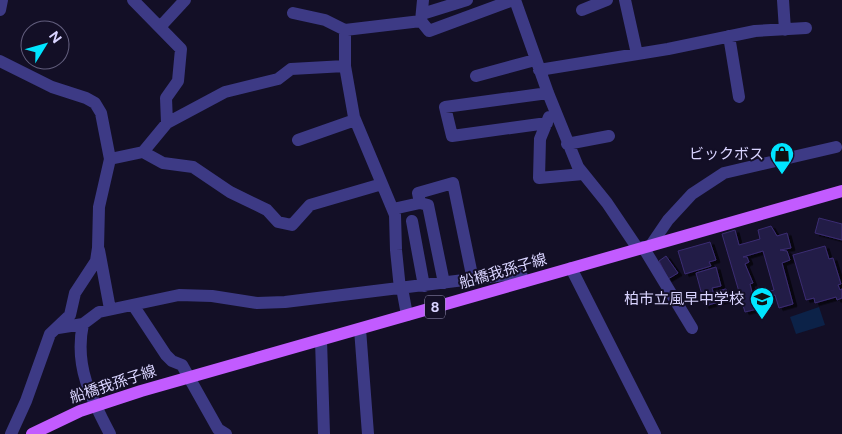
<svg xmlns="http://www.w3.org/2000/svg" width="842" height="434" font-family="Figtree,'Noto Sans JP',sans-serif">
  <defs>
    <filter id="shadow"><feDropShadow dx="4" dy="2.5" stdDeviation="0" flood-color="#0009"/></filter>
  </defs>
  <rect width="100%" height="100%" fill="#130f26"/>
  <path fill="#0c2248" d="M819,307L825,325L796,334L790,317Z"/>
  <path fill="#241b47" stroke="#3b2d73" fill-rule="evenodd" filter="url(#shadow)" d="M819,218L842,224V240L815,233Z
    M771,226L777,236L787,233L791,248L780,250L787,251L790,260L782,263L793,304L779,308L775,295L763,298L766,307L745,312L722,234L735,230L739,245L760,239L758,230ZM763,251L774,290L753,296L750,284L753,283L745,264L749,262L747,257H743Z
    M710,242L716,260L709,262L711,266L685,274L678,251Z
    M825,246L829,259L833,258L841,284L838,285L840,290L842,289V298L837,300L836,297L815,303L814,298L806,300L793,255Z
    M666,256L678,273L668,279L659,261Z
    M716,267L721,286L712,288L714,296L718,295L717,291L726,289L729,299L705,306L696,273Z"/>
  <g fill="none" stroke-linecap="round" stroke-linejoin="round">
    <path stroke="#3d3a85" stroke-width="12" d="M133,0L181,49L178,81L166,98L167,123
      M515,0L548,93L578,167L607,203L638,249
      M625,0L637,54
      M783,0L785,30
      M0,10L2,0
      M582,10L607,0
      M293,13L325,20L345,30L421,21L423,0
      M422,14L467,0
      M421,21L429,31L513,0
      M160,27L185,0
      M345,30V66L354,117L395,215L396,250L400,289
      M729,36L739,97
      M0,61L52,87L86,98L95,103L101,113L110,159L99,207L98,248L96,261L75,293L70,315L50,334L26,401L11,434
      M539,70L668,49L755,31L806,28
      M476,76L535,60
      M549,117L540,139L539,178L583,174
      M547,123L452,136L445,107L548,93
      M298,140L355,120
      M567,144L609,136
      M143,152L163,163L193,167L230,192L267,210L278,222L292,225L310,205L382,184
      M110,159L143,152L167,123L225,92L278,79L291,69L345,66
      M420,203L428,205L444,283
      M393,209L420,203L418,193L453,183L473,280
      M412,221L424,286
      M651,245L668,220L692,194L724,173L836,147
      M643,247L692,328
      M99,250L110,309
      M571,268L655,434
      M402,288L407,315
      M133,305L166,355L172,361L182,365L218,429L226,434
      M83,324C74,366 91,398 110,434
      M58,328L83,324L99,312L179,295L212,296L257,303L285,302L521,273L523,282
      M360,329L368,434
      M321,340L324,434"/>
    <path stroke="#c25bff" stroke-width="12" d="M32,434L80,411L141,391L842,191"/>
  </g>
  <defs>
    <g id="shop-pin" transform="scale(1.25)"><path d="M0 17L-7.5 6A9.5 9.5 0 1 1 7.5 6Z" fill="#00e5ff" stroke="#130f26"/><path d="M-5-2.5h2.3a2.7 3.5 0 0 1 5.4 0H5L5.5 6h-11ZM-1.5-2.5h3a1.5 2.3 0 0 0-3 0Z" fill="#111"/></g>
    <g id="school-pin" transform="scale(1.25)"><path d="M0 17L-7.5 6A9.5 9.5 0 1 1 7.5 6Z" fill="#00e5ff" stroke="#130f26"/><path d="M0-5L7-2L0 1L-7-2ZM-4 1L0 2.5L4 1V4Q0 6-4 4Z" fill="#111"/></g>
  </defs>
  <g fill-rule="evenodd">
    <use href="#shop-pin" x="782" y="154"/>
    <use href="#school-pin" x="762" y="299"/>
  </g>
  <g text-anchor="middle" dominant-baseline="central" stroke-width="4" stroke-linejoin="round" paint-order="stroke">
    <rect fill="#130f26" stroke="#9e99be" stroke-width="1" x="425" y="295.5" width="20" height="23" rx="4"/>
    <g font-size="14" font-weight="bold" fill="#d9d4ff">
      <text x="435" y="307">8</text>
    </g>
    <g font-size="15" fill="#d9d4ff" stroke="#130f26" text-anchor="end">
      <text x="764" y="154">ビックボス</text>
      <text x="744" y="299">柏市立風早中学校</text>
    </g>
    <g font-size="15" fill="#d9d4ff" stroke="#130f26">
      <text transform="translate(503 271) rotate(-16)">船橋我孫子線</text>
      <text transform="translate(113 384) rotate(-18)">船橋我孫子線</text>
    </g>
  </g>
  <g transform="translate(45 45) rotate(53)"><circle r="24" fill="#130f26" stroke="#625e7d"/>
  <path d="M0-4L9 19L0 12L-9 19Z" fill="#00e5ff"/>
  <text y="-8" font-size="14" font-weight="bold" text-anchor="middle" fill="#d9d4ff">N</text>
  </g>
</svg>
